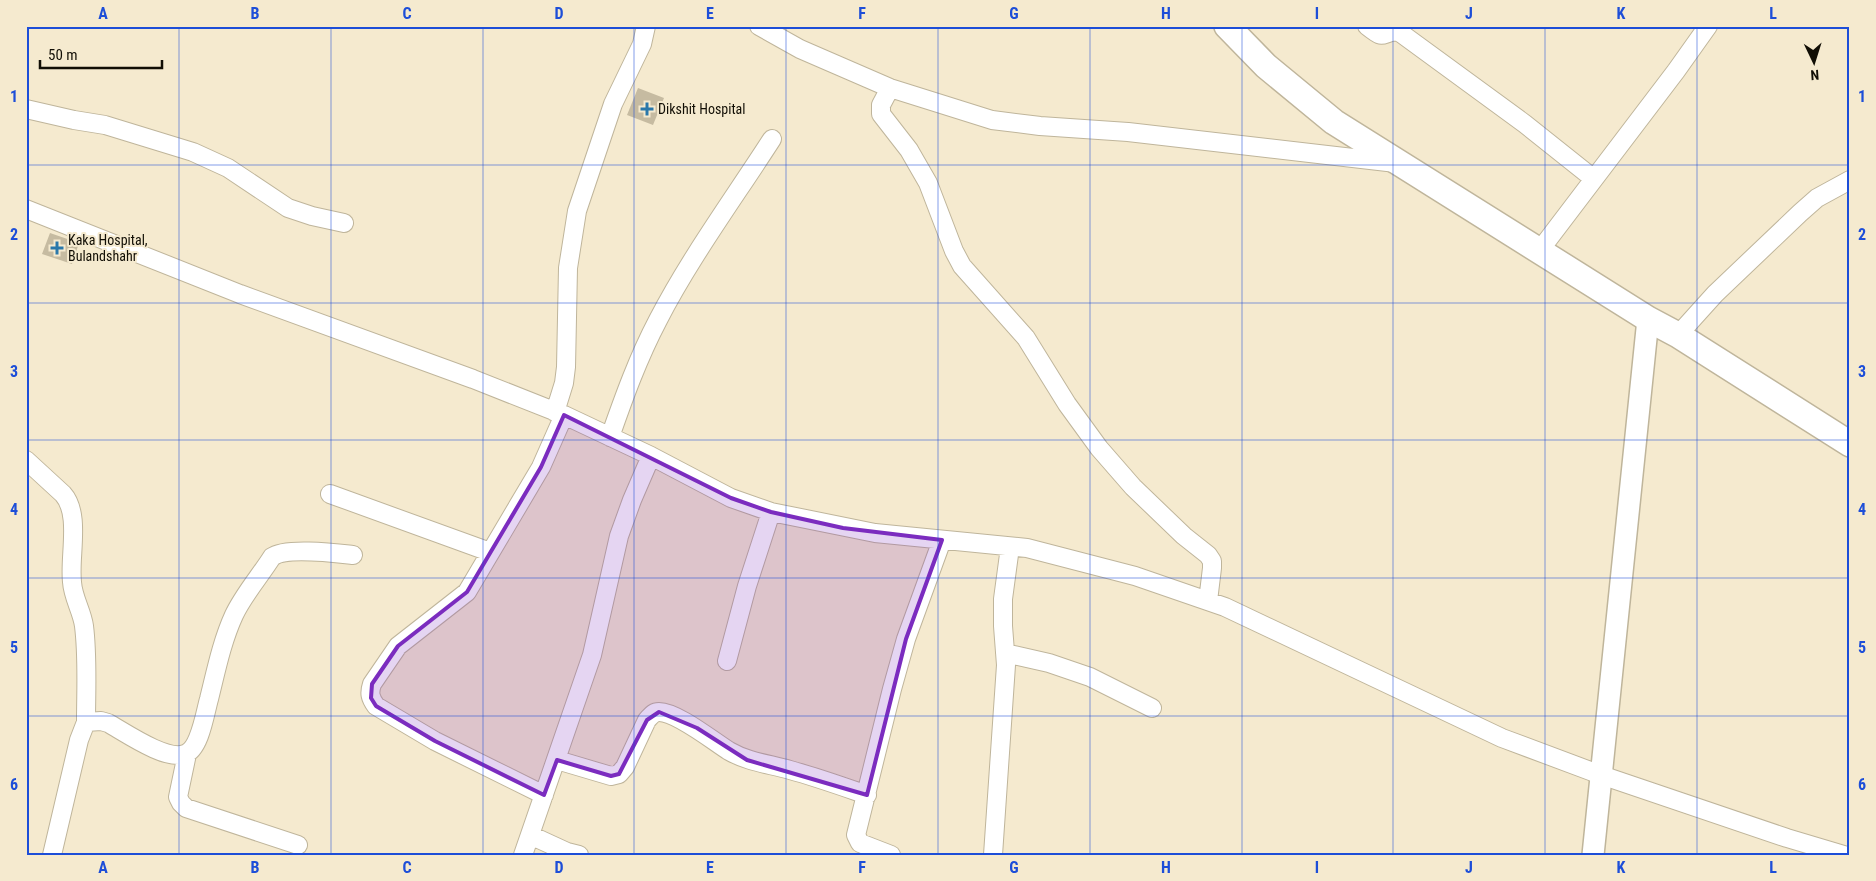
<svg xmlns="http://www.w3.org/2000/svg" width="1876" height="881" font-family="'Roboto Condensed',sans-serif">
  <rect width="100%" height="100%" fill="#f5eacf"/>
  <path fill="#c6bba1" d="M638,88L664,98L653,125L627,115Z
    M50,233L79,243L72,264L42,254Z"/>
  <g fill="none" stroke-linecap="round" stroke-linejoin="round">
    <g stroke="#bfb59b" stroke-width="20">
      <path id="minor" d="M759,26L800,49L890,88L992,120L1040,126L1128,132L1396,163
        M1367,26C1386,41 1379,33 1397,31L1402,34L1525,124L1594,179
        M890,88L881,105V114L909,150L928,183L954,251L962,266L1026,338L1067,404L1099,448L1133,487L1184,536L1208,555L1212,561V568L1208,601
        M26,109L74,120L105,125L193,152L228,168L288,208L312,216L344,223
        M26,209L240,294L473,379L564,415L651,456L731,498L771,512L875,533L1027,548L1135,576L1225,607L1502,738L1601,775L1787,838L1844,855
        M1540,250L1676,71L1708,26
        M1678,335L1715,294L1800,213L1817,198L1850,180
        M555,412L564,383L566,367L568,268L577,211L613,104L642,44L646,26
        M610,437C624,397 638,358 658,320C690,258 734,198 772,139
        M26,460L63,494C81,514 69,556 72,582C73,598 82,611 84,626C88,658 86,690 86,722
        M330,494L490,552
        M1005,653L1049,663L1090,677L1152,708
        M727,661L747,586L771,512
        M187,754L178,797L181,803L186,808L298,845
        M557,760L611,776L619,774L625,767L647,720C651,716 653,712 659,712C677,712 713,741 729,751C748,762 769,764 790,770C816,777 841,786 867,795
        M544,795L435,741L376,706C370,698 369,693 372,684L398,646L467,592L541,467L564,415
        M530,835L567,852L579,855
        M52,855L79,740L86,722L101,721L108,723C126,733 166,761 185,754C200,749 205,713 209,699C216,671 222,641 234,615C244,594 260,576 272,557C285,547 335,553 353,555
        M523,855L592,655L619,536L632,500L651,456
        M891,855L860,843L856,835L892,689L906,639L942,540
        M993,855L1006,665L1003,626V599L1010,547"/>
    </g>
    <g stroke="#bfb59b" stroke-width="24">
      <path id="tertiary" d="M1593,855L1648,319"/>
    </g>
    <g stroke="#bfb59b" stroke-width="28">
      <path id="secondary" d="M1227,26L1266,66L1334,122L1648,319L1678,335L1850,444"/>
    </g>
    <use href="#minor" stroke="#fff" stroke-width="18"/>
    <use href="#tertiary" stroke="#fff" stroke-width="21"/>
    <use href="#secondary" stroke="#fff" stroke-width="25"/>
  </g>
  <path fill="#7b2cbf" fill-opacity="0.2" stroke="#7b2cbf" stroke-width="4" stroke-linejoin="round" d="M564,415L731,498L771,512L843,528L942,540L906,639L867,795L747,760L697,728L659,712L647,720L619,774L611,776L557,760L544,795L435,741L376,706L371,698L372,684L398,646L467,592L541,467Z"/>
  <path fill="none" stroke="#1d4ed8" stroke-width="1" stroke-opacity="0.55" d="M179,26V855M331,26V855M483,26V855M634,26V855M786,26V855M938,26V855M1090,26V855M1242,26V855M1393,26V855M1545,26V855M1697,26V855M26,165H1850M26,303H1850M26,440H1850M26,578H1850M26,716H1850"/>
  <g fill="#2b78aa" stroke="#f5eacf" stroke-width="2">
    <path d="M644.5 101.5h5v5h5v5h-5v5h-5v-5h-5v-5h5z"/>
    <path d="M54.5 240.5h5v5h5v5h-5v5h-5v-5h-5v-5h5z"/>
  </g>
  <g text-anchor="middle" dominant-baseline="central" stroke-width="4" stroke-linejoin="round" paint-order="stroke">
    <g font-size="14" fill="#110e05" stroke="#f5eacf" text-anchor="start">
      <text x="658" y="109">Dikshit Hospital</text>
      <text x="68" y="240">Kaka Hospital,<tspan x="68" dy="16">Bulandshahr</tspan></text>
    </g>
  </g>
  <rect width="1876" height="881" fill="none" stroke="#f5eacf" stroke-width="55"/>
  <g transform="translate(1814 62) rotate(176)" stroke="#f5eacf" stroke-width="4" paint-order="stroke">
  <path d="M0-4L9 19L0 12L-9 19Z" fill="#110e05"/>
  <text y="-8" font-size="14" font-weight="bold" text-anchor="middle" fill="#110e05">N</text>
  </g>
  <path d="M40 60v8h122v-8" fill="none" stroke="#110e05" stroke-width="2.5"/>
  <text x="48" y="60" font-size="15" fill="#110e05" stroke="#f5eacf" stroke-width="4" paint-order="stroke">50 m</text>
  <rect x="28" y="28" width="1820" height="826" fill="none" stroke="#1d4ed8" stroke-width="2"/>
  <g font-size="16" text-anchor="middle" font-weight="bold" fill="#1d4ed8">
    <text x="103" y="19">A</text>
    <text x="255" y="19">B</text>
    <text x="407" y="19">C</text>
    <text x="559" y="19">D</text>
    <text x="710" y="19">E</text>
    <text x="862" y="19">F</text>
    <text x="1014" y="19">G</text>
    <text x="1166" y="19">H</text>
    <text x="1317" y="19">I</text>
    <text x="1469" y="19">J</text>
    <text x="1621" y="19">K</text>
    <text x="1773" y="19">L</text>
    <text x="14" y="102">1</text>
    <text x="1862" y="102">1</text>
    <text x="14" y="240">2</text>
    <text x="1862" y="240">2</text>
    <text x="14" y="377">3</text>
    <text x="1862" y="377">3</text>
    <text x="14" y="515">4</text>
    <text x="1862" y="515">4</text>
    <text x="14" y="653">5</text>
    <text x="1862" y="653">5</text>
    <text x="14" y="790">6</text>
    <text x="1862" y="790">6</text>
    <text x="103" y="873">A</text>
    <text x="255" y="873">B</text>
    <text x="407" y="873">C</text>
    <text x="559" y="873">D</text>
    <text x="710" y="873">E</text>
    <text x="862" y="873">F</text>
    <text x="1014" y="873">G</text>
    <text x="1166" y="873">H</text>
    <text x="1317" y="873">I</text>
    <text x="1469" y="873">J</text>
    <text x="1621" y="873">K</text>
    <text x="1773" y="873">L</text>
  </g>
</svg>
